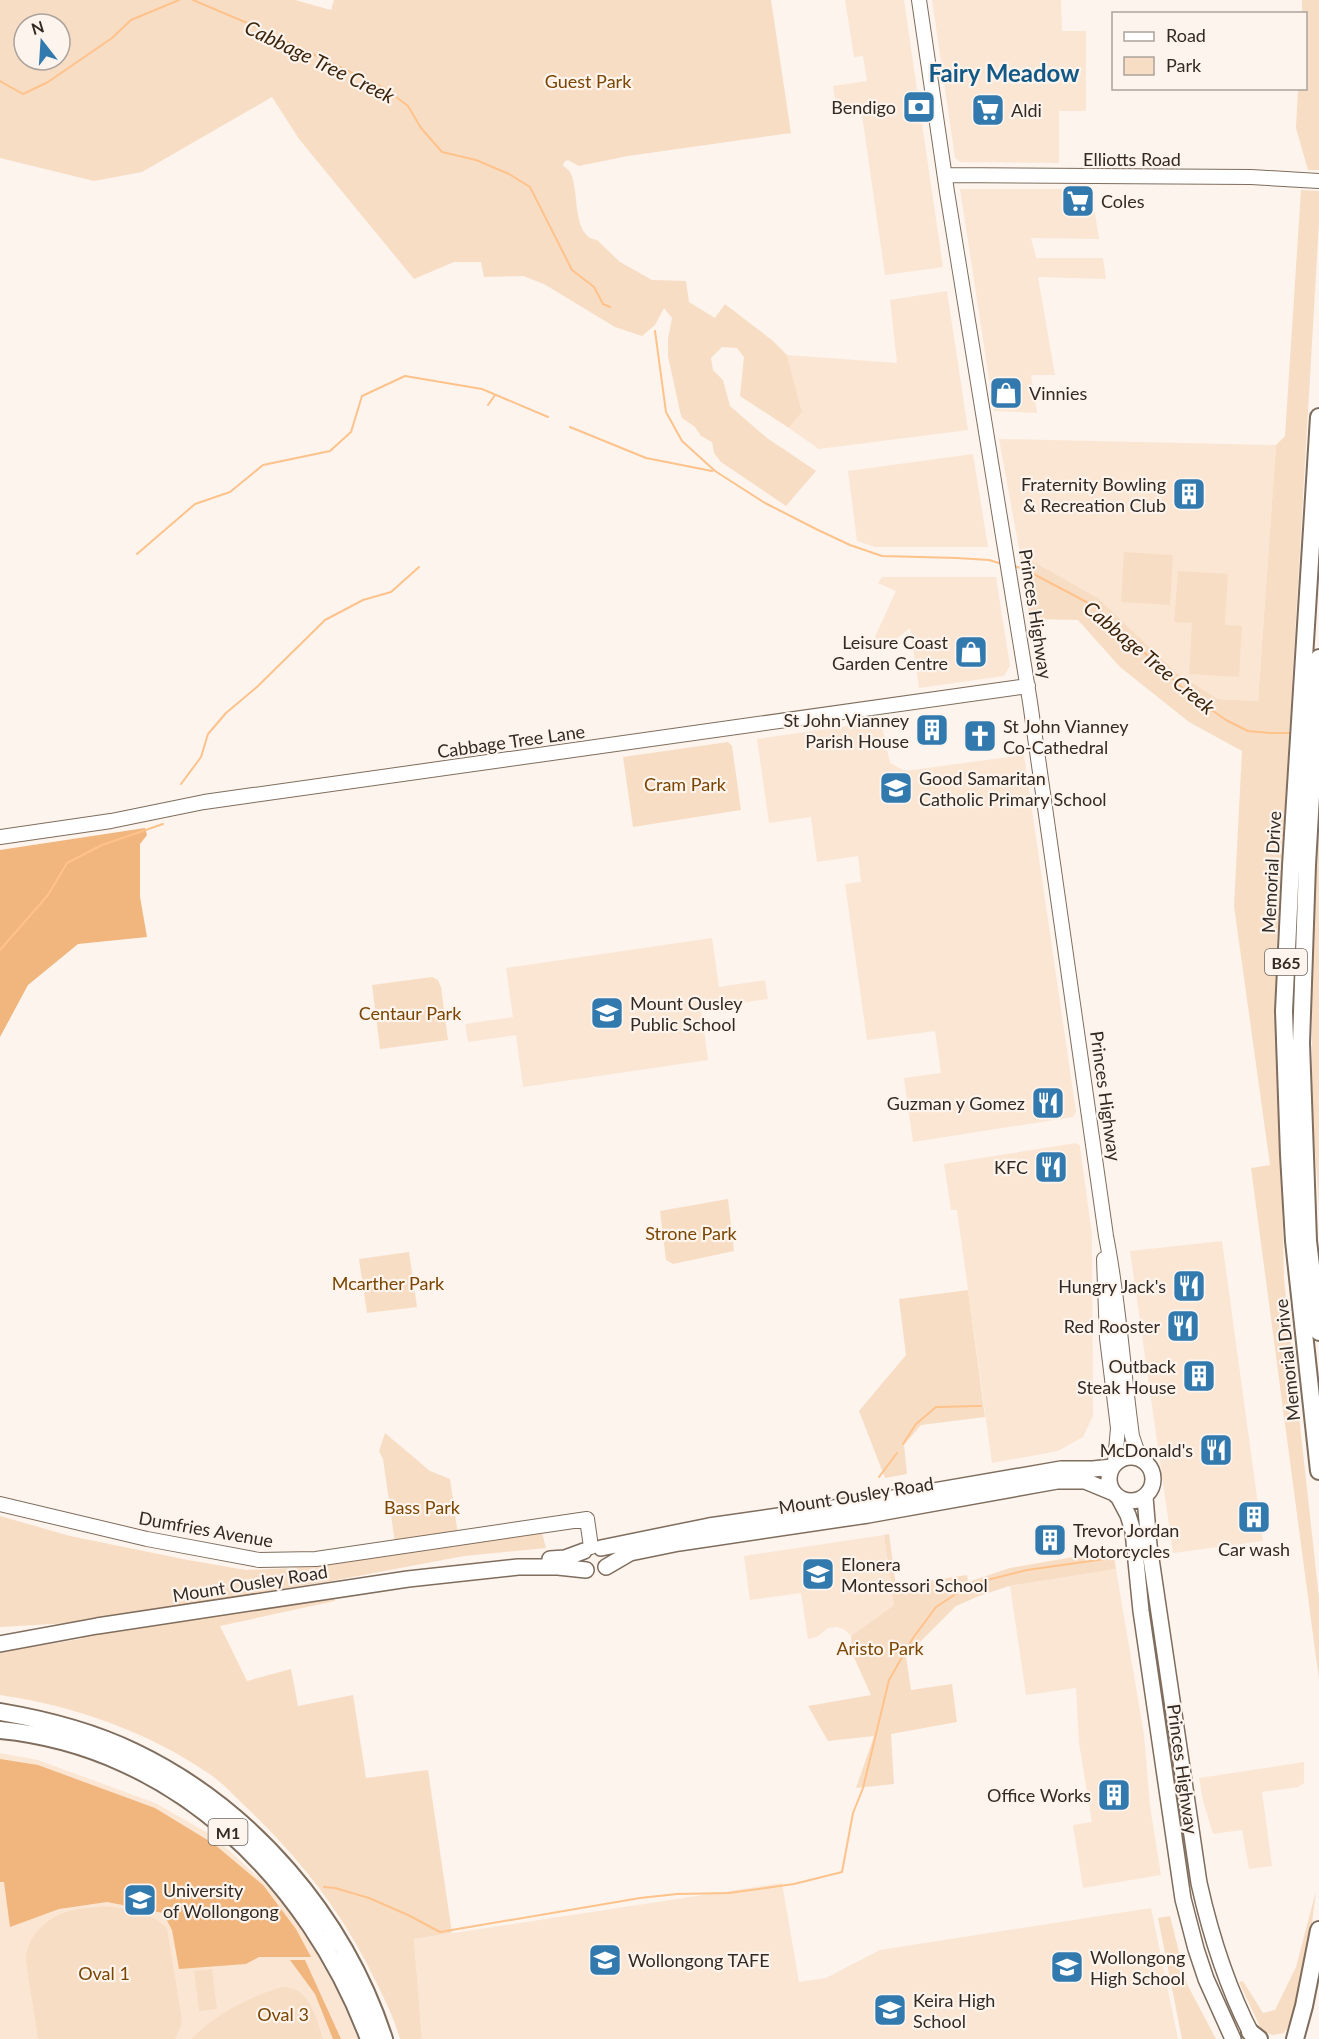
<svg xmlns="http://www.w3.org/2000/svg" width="1319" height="2039" font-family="Lato,sans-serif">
  <rect width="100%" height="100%" fill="#fcf4ed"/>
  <path fill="#fbe6d3" d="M845,0H904L943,267L885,275L861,108L837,111L833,86L867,81L863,56L854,57Z
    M932,0H1061L1062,31H1086V111H1059V163L960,162L955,158Z
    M960,189H1091L1099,239L1031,238L1036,258H1103L1106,279L1038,277L1055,375H1031L1037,413L994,411Z
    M947,291L968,430L819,449L789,428L802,412L787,355L897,363L890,300Z
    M999,439L1276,445L1258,701L1218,699L1177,673L1098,598L1020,554Z
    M973,454L988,547H875L857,541L848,471Z
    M882,577H996L1010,666L1004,676L919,688L910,628L888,646L874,639L896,591L878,583Z
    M881,721L890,763L905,771L1024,755L1076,1112L1073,1117L913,1142L904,1078L941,1073L935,1031L867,1040L845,884L861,882L858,856L817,862L811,817L769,823L757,739Z
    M712,938L719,987L765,980L768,999L701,1009L708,1060L523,1087L516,1035L468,1042L465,1024L513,1017L506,968Z
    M1076,1143L1080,1146L1092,1235L1093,1416L1083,1437L1058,1451L992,1463L957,1210H951L944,1164Z
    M1222,1241L1263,1541L1173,1553L1130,1251Z
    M884,1535L894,1605L851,1636L845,1630L837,1627L828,1628L817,1637L808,1639L801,1593L750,1600L744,1556Z
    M1116,1569L1144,1735L1150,1806L1161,1875L1083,1888L1073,1825L1092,1822L1079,1743L1076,1688L1026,1695L1010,1586Z
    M0,1753L38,1760L155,1803L213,1836L269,1887L291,1912L311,1941L343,2003L358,2039H0Z
    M1304,1762V1783L1298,1787L1262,1792L1272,1866L1249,1869L1242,1830L1213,1834L1203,1801L1199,1778Z
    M782,1883L799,1982L826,1978L880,1950L1151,1908L1178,2039H422L414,1939Z"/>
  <path fill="#f8ddc5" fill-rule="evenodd" d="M0,0H295L331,10L334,0H771L791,133L628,156L579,166L568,160L564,162L563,166C564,166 570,171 570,172C580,189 571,237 597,240L620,262L652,280L686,281L689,302L715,318L725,304L773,341L787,355L802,412L789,428L740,396L744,357L737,348L722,347L711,358L713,370L723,380L730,406L767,438L816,471L786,506L721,462L714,453L712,442L701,436L695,427L682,418L680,412L668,356V339L672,318L664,308L655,325L642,336L615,327L544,284L523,276L484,277L481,262H454L414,279L299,139L272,97L142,172L94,181L0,158ZM24,24H60V60H24Z
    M1302,0H1319V170H1308L1296,128L1298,89L1306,88V14L1302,13Z
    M1301,190L1319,191V223L1276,960L1284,1279L1319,1598V1680L1251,1168L1270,1165L1234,906L1242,751L1189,722L1120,667L1078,620L1030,619L1020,554L1098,598L1177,673L1218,699L1258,701L1276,445L1285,436Z
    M1124,552L1173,555L1170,605L1121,602Z
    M1178,571L1228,574L1225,625L1242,626L1239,677L1189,674L1192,623L1174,622Z
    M728,742L732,746L741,810L633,827L623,757Z
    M1319,774V1207L1312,1108V898Z
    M432,977L438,980L441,987L448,1040L380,1049L372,985Z
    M728,1199L734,1251L673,1264L666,1260L660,1211Z
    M409,1252L417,1307L367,1313L359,1259Z
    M968,1290L985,1417L921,1425L904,1445L907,1474L885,1478L859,1411L906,1355L899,1299Z
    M385,1433L430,1471L450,1479L458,1535L395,1543L383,1459L379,1451Z
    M0,1516L70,1536L188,1560L246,1570L291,1568L542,1533L546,1548L464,1556L326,1582L69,1623L0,1627Z
    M889,1534L896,1586L967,1575L968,1582L1010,1568L1113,1550L1116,1569L1009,1586L979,1596L956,1606L906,1656L911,1690L952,1684L957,1722L891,1734L894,1784L856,1788L874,1736L828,1741L808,1706L871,1695L852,1653L851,1636L894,1605L884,1535Z
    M334,1594L335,1601L220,1626L247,1681L291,1669L298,1706L353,1695L366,1778L428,1770L452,1933L414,1939L422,2039H400C394,2018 385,2000 375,1980C343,1913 299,1857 245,1806C234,1796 224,1784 211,1775C149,1732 75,1706 0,1695V1652L80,1639L92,1631Z
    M1316,1891L1311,1930L1291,2022L1284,2033L1273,2035L1262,2031L1239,1982L1243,1981L1263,2013L1275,2010L1296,1967Z
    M104,1906C125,1908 152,1912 167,1928L181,2014L182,2024L175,2039H38L26,1961C25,1939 46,1918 66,1912C78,1908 91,1908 104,1906Z
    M1170,1916L1187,1984L1216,2039H1182L1158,1918Z
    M212,1969L217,2009L199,2011L194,1971Z
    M282,1987C309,1986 316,2017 323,2039H191C217,2013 247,1998 282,1987Z"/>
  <path fill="#f1b57e" d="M145,828L147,835L140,844V897L147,937L78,944L28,985L0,1037V850Z
    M0,1759L38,1765L155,1808L214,1844L263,1885L296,1929L311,1957H259L246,1964L179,1969L172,1930L163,1913L107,1902L59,1909L10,1927L4,1882H0Z
    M290,1960H305L341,2039H333L315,1994Z"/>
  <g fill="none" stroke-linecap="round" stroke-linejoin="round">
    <path stroke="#fec28b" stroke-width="2" d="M193,0L252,25L386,89L408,106L421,128L442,152L476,160L509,174L530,187L572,270L594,287L603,304L610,307
      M0,81L23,94L48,82L112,38L131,20L179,0
      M655,331L666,412L682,441L715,471L765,503L816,529L850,545L882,556L957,558L989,560L1002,564
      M488,405L495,395
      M570,427L646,458L712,471
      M137,554L195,504L230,492L263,465L330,451L351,432L362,396L405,376L482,389L548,417
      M1014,566L1026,570L1094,606L1190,695L1226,720L1248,731L1270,733H1292
      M181,784L201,757L208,734L226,713L258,686L325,620L363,600L391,592L419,567
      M0,950L48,895L67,863L102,845L163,824
      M903,1444L916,1424L936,1407L981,1406
      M879,1477L897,1453
      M324,1887L335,1888L369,1898L408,1915L440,1932L640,1898L677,1894L729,1893L794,1884L842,1872L853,1813L863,1788L889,1680L913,1638L936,1607L971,1584L1027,1570L1112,1558"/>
    <g stroke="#7f6d5d" stroke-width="16">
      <path id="secondary" d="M919,0L947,192L1030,702L1106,1236C1119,1302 1123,1370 1132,1436L1136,1448L1145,1461
        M945,175L1251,177L1319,181
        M0,837L111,821L204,802L1028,686
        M1104,1259L1107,1338L1118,1428L1115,1462
        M0,1504L147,1539L259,1560L316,1559L587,1519L591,1547"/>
    </g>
    <g stroke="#7f6d5d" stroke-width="18">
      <path id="primary" d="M1109 1479a22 22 0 1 1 44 0a22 22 0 1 1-44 0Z
        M1145,1497L1149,1545L1199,1883C1211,1937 1228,1990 1254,2039
        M1119,1498L1128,1515L1133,1531L1141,1611L1183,1899L1196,1949L1206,1979L1233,2039
        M601,1548L709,1526L847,1506L1061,1469H1093L1112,1467
        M550,1559L565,1558L584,1551
        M606,1567L630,1553L679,1543L868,1515L1057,1481H1085L1114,1493
        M0,1644L97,1626L408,1579L518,1567H558L586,1570"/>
    </g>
    <g stroke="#7f6d5d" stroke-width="20">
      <path id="highway" d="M1319,417L1291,866L1284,1011L1289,1155L1294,1241L1319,1471
        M1319,658L1307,865L1301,1043L1308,1241L1319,1332
        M0,1712C47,1720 91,1731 134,1752C251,1808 344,1916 384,2039
        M0,1730C176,1747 309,1880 369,2039
        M1250,2032L1259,2039
        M1295,2039L1304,2006L1319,1930"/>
    </g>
    <use href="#secondary" stroke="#fff" stroke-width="14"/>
    <use href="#primary" stroke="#fff" stroke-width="15"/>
    <use href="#highway" stroke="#fff" stroke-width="16"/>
  </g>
  <defs>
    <g id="bank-square" transform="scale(1.725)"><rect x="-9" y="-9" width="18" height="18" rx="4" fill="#327aae" stroke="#fcf4ed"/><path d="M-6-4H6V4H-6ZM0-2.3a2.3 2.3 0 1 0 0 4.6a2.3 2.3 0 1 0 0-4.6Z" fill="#fff"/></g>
    <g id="supermarket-square" transform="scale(1.725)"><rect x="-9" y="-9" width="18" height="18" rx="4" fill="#327aae" stroke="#fcf4ed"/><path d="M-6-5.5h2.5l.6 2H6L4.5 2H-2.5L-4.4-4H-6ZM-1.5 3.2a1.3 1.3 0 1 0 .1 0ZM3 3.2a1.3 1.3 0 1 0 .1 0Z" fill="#fff"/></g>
    <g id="shop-square" transform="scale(1.725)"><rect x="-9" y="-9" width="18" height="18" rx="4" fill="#327aae" stroke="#fcf4ed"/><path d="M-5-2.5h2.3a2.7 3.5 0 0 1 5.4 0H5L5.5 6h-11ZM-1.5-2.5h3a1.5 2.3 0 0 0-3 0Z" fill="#fff"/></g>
    <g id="building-square" transform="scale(1.725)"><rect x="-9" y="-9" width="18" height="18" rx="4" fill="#327aae" stroke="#fcf4ed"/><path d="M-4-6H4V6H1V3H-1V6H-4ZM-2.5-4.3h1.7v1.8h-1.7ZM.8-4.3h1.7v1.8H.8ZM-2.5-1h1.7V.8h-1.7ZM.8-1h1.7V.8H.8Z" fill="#fff"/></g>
    <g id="church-square" transform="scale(1.725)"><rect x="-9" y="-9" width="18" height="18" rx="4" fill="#327aae" stroke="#fcf4ed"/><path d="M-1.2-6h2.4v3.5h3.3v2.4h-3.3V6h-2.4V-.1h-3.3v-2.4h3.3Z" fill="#fff"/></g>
    <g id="school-square" transform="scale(1.725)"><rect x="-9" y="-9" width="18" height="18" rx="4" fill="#327aae" stroke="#fcf4ed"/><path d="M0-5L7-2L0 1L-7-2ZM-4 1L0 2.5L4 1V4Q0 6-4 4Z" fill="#fff"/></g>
    <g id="restaurant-square" transform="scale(1.725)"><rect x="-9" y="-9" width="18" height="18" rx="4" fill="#327aae" stroke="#fcf4ed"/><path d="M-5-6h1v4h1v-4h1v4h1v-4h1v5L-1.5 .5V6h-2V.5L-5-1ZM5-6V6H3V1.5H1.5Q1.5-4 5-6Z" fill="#fff"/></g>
    <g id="university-square" transform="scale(1.725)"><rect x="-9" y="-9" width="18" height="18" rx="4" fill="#327aae" stroke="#fcf4ed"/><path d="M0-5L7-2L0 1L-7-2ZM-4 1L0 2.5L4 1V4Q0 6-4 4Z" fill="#fff"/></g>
  </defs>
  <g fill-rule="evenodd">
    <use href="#bank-square" x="919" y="107"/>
    <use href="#supermarket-square" x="988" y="110"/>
    <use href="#supermarket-square" x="1078" y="201"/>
    <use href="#shop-square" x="1006" y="393"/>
    <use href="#building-square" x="1189" y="494"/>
    <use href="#shop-square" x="971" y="652"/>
    <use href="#building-square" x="932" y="730"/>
    <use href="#church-square" x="980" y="736"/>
    <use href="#school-square" x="896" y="788"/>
    <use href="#school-square" x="607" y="1013"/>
    <use href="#restaurant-square" x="1048" y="1103"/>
    <use href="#restaurant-square" x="1051" y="1167"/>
    <use href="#restaurant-square" x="1189" y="1286"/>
    <use href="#restaurant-square" x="1183" y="1326"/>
    <use href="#building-square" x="1199" y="1376"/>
    <use href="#restaurant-square" x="1216" y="1450"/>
    <use href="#building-square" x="1254" y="1517"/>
    <use href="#building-square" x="1050" y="1540"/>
    <use href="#school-square" x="818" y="1574"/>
    <use href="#building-square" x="1114" y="1795"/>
    <use href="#university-square" x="140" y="1900"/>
    <use href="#university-square" x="605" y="1960"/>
    <use href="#school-square" x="1067" y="1967"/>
    <use href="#school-square" x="890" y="2010"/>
  </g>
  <g text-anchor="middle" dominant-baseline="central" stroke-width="4.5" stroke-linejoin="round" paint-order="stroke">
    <g fill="#fcf4ed" stroke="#6f6760" stroke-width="1.5">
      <rect x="1265" y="949" width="42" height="26" rx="4.5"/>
      <rect x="208.5" y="1819" width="39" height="26" rx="4.5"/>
    </g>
    <g font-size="16" font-weight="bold" fill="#322a23">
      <text x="1286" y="962">B65</text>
      <text x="228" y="1832">M1</text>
    </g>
    <g font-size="18" fill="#7b4500" stroke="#fcf4ed">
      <text x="588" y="81">Guest Park</text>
      <text x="685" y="784">Cram Park</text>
      <text x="410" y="1013">Centaur Park</text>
      <text x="691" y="1233">Strone Park</text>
      <text x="388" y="1283">Mcarther Park</text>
      <text x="422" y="1507">Bass Park</text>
      <text x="880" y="1648">Aristo Park</text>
      <text x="104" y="1973">Oval 1</text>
      <text x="283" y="2014">Oval 3</text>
    </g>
    <g font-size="18" fill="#322a23" stroke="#fcf4ed" text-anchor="start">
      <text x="896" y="107" text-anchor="end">Bendigo</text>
      <text x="1011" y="110">Aldi</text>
      <text x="1101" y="201">Coles</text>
      <text x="1029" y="393">Vinnies</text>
      <text x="1166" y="484" text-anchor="end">Fraternity Bowling<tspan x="1166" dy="21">&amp; Recreation Club</tspan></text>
      <text x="948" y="642" text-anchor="end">Leisure Coast<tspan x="948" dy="21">Garden Centre</tspan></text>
      <text x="909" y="720" text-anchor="end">St John Vianney<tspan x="909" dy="21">Parish House</tspan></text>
      <text x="1003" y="726">St John Vianney<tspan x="1003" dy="21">Co-Cathedral</tspan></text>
      <text x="919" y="778">Good Samaritan<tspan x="919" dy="21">Catholic Primary School</tspan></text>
      <text x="630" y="1003">Mount Ousley<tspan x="630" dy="21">Public School</tspan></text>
      <text x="1025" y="1103" text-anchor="end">Guzman y Gomez</text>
      <text x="1028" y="1167" text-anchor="end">KFC</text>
      <text x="1166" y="1286" text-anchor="end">Hungry Jack's</text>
      <text x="1160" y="1326" text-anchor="end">Red Rooster</text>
      <text x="1176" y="1366" text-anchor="end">Outback<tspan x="1176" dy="21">Steak House</tspan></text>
      <text x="1193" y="1450" text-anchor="end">McDonald's</text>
      <text x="1073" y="1530">Trevor Jordan<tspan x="1073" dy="21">Motorcycles</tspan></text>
      <text x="1254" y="1549" text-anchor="middle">Car wash</text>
      <text x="841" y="1564">Elonera<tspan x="841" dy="21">Montessori School</tspan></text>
      <text x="1091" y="1795" text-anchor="end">Office Works</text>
      <text x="163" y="1890">University<tspan x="163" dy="21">of Wollongong</tspan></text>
      <text x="1090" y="1957">Wollongong<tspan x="1090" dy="21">High School</tspan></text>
      <text x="628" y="1960">Wollongong TAFE</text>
      <text x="913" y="2000">Keira High<tspan x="913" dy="21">School</tspan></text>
    </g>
    <g font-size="18" fill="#322a23" stroke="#fcf4ed">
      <text x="1132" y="159">Elliotts Road</text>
      <text transform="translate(1036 614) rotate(81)">Princes Highway</text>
      <text transform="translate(511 741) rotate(-8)">Cabbage Tree Lane</text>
      <text transform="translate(1271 872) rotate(-87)">Memorial Drive</text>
      <text transform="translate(1106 1096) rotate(82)">Princes Highway</text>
      <text transform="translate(1287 1360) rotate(-96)">Memorial Drive</text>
      <text transform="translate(856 1495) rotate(-9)">Mount Ousley Road</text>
      <text transform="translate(206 1529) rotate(10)">Dumfries Avenue</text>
      <text transform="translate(250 1583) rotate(-9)">Mount Ousley Road</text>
      <text transform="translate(1183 1769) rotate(82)">Princes Highway</text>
    </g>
    <g font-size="20" font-style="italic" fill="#3c240c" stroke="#fcf4ed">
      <text transform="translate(320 61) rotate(26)">Cabbage Tree Creek</text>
      <text transform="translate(1150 657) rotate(40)">Cabbage Tree Creek</text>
    </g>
    <g font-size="24" font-weight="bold" fill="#125987" stroke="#fcf4ed">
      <text x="1004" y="72">Fairy Meadow</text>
    </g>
  </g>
  <rect x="1112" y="12" width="195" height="78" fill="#fcf4ed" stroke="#aba39c" stroke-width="1.5"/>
  <rect x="1124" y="32" width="30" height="9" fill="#ffffff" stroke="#aba39c" stroke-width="1.5"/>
  <text x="1166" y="42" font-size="18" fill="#322a23">Road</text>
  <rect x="1124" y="57" width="30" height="18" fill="#f8ddc5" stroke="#aba39c" stroke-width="1.5"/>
  <text x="1166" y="72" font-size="18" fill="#322a23">Park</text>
  <g transform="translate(42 42) rotate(343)"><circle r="28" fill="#fcf4ed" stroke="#aba39c" stroke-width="1.5"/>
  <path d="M0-4.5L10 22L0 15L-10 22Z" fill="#327aae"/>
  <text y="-9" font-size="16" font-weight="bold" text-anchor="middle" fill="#322a23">N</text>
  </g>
</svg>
